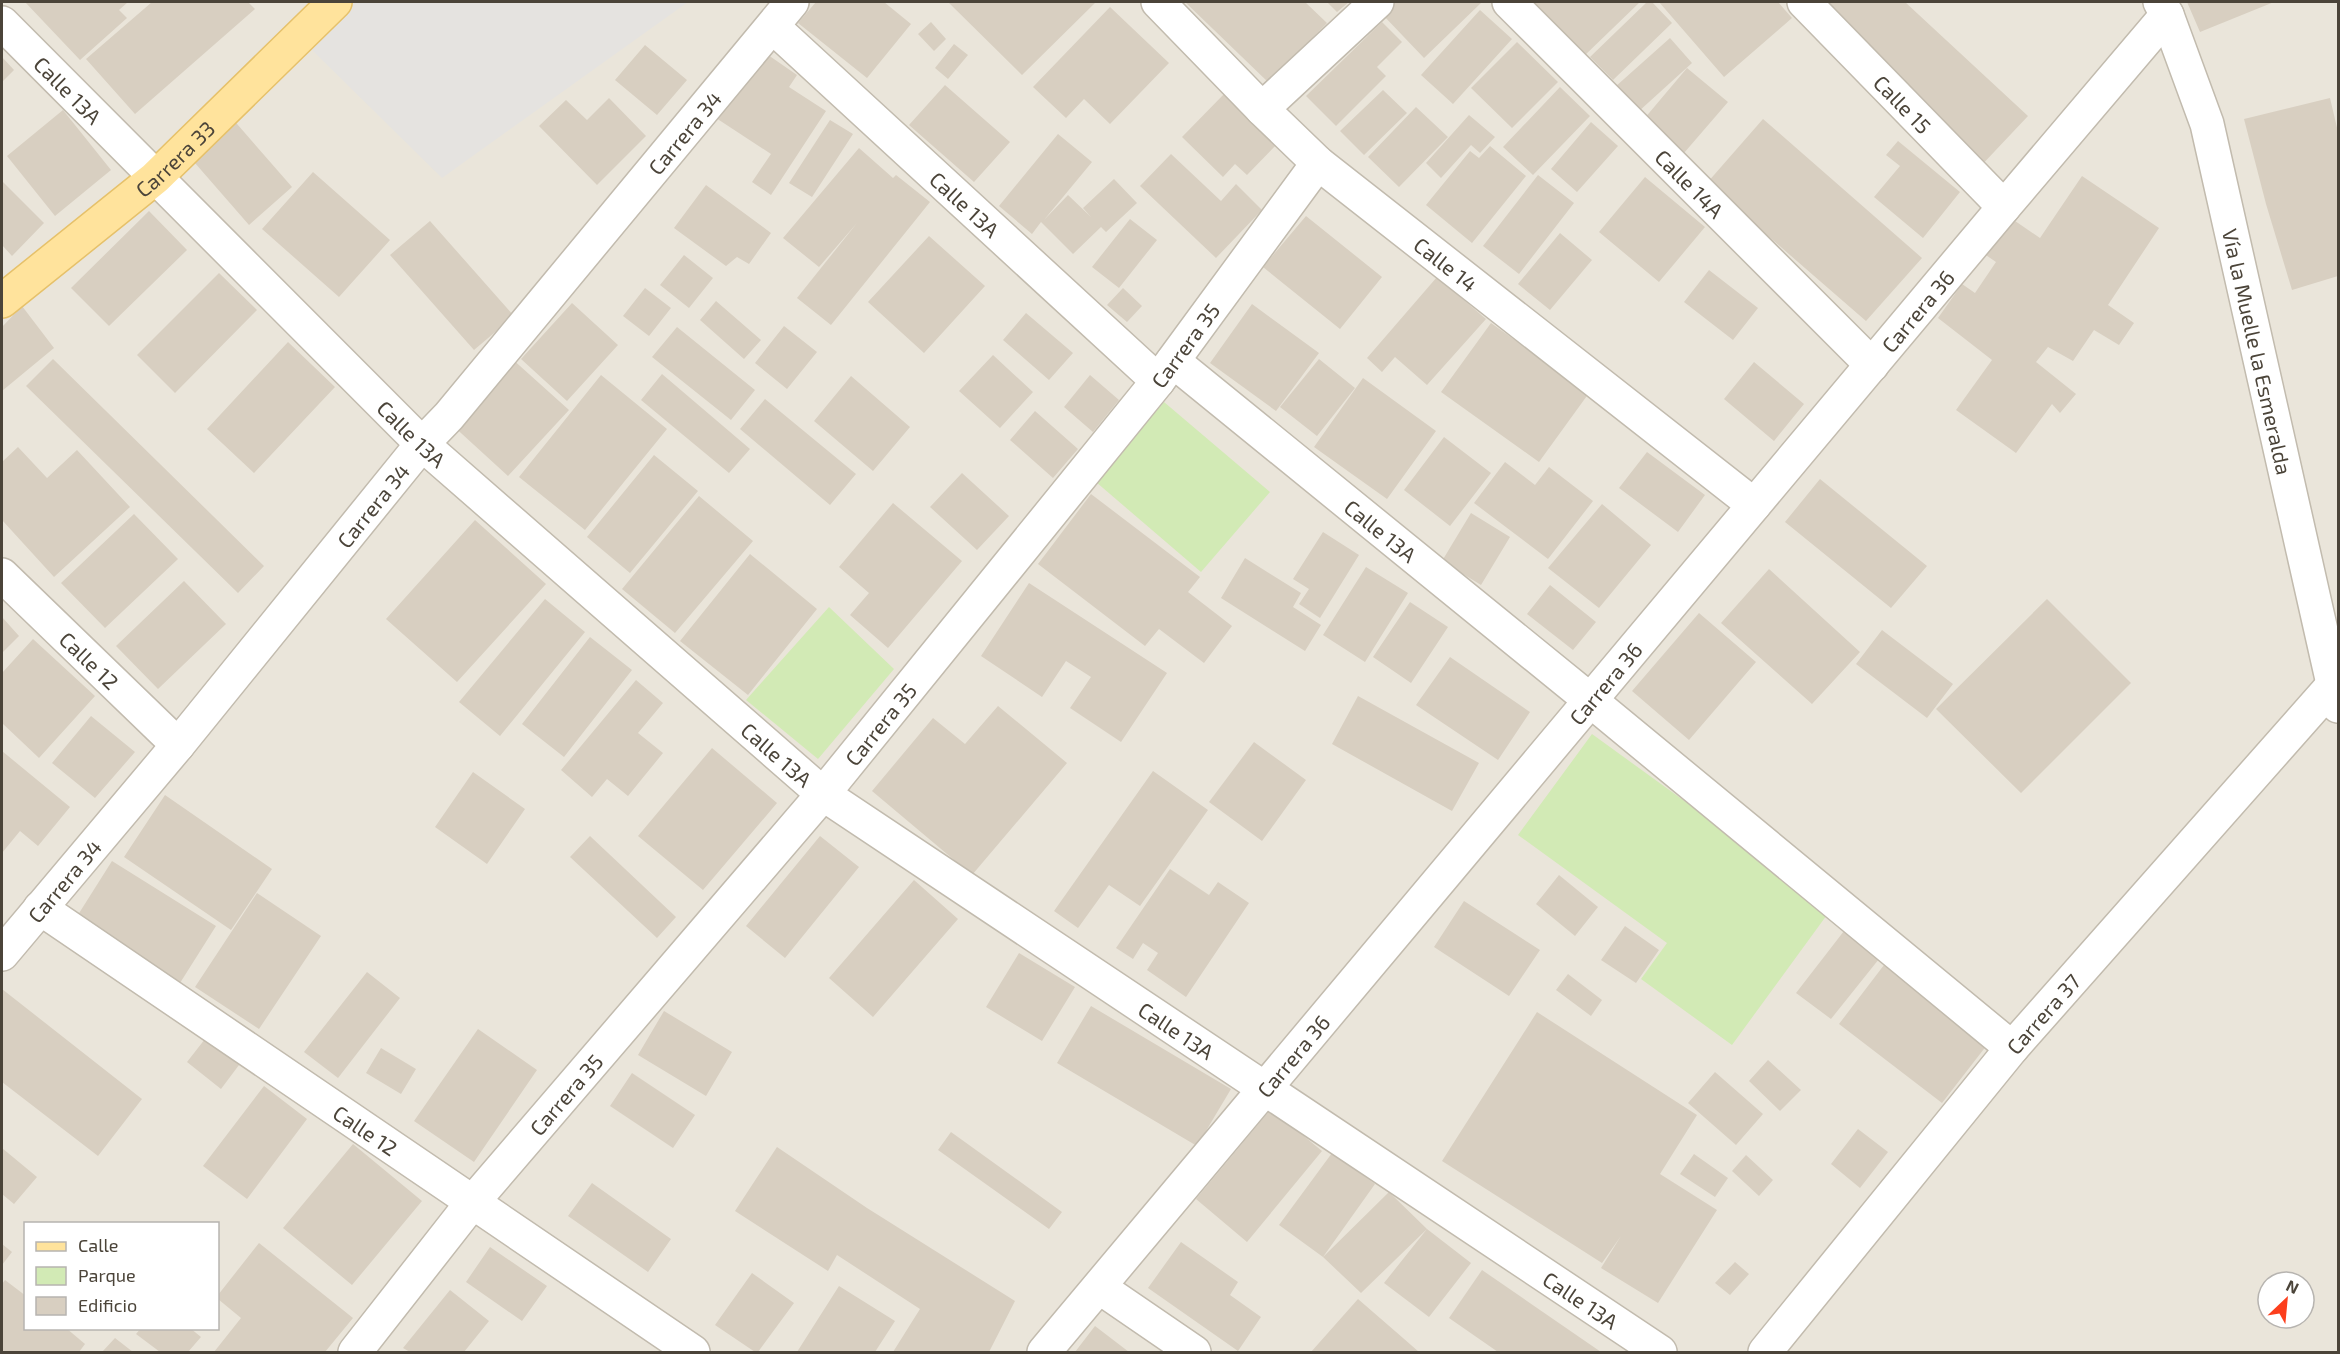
<svg xmlns="http://www.w3.org/2000/svg" width="2340" height="1354" font-family="'Exo 2',sans-serif">
  <rect width="100%" height="100%" fill="#f6f3ec"/>
  <path fill="#eae5da" fill-rule="evenodd" d="M2,2H2338V1352H2ZM26,1224H218V1328H26ZM2268,1282H2304V1318H2268Z"/>
  <path fill="#d2eab5" d="M1164,402L1270,492L1201,572L1096,482Z
    M829,607L894,669L818,759L746,700Z
    M1592,734L1832,908L1732,1045L1641,979L1667,943L1518,835Z"/>
  <path fill="#e5e3e0" d="M356,2H688L442,178L309,47Z"/>
  <path fill="#d8cfc1" d="M25,2H128L119,10L127,18L80,60Z
    M152,2H248L255,9L135,114L86,59Z
    M816,2H884L911,24L867,78L798,23Z
    M948,2H1096L1022,75Z
    M1185,2H1305L1327,23L1269,83Z
    M1327,2H1349L1337,12Z
    M1395,2H1480L1481,3L1424,58L1382,14Z
    M1533,2H1640L1582,58L1529,5Z
    M1647,2H1652L1672,23L1613,80L1590,57Z
    M1659,2H1778L1792,18L1724,77Z
    M1804,2H1905L2028,116L1978,169Z
    M2187,2H2274L2200,32Z
    M1110,7L1169,63L1110,124L1084,99L1066,118L1033,87Z
    M1480,10L1512,39L1453,104L1421,75Z
    M931,22L946,39L934,51L918,34Z
    M1382,22L1402,42L1377,67L1386,76L1336,126L1306,96Z
    M1670,38L1692,63L1638,112L1615,87Z
    M1517,42L1558,82L1512,128L1471,88Z
    M954,44L968,55L948,79L935,68Z
    M645,45L687,80L657,115L615,80Z
    M761,50L797,75L789,87L826,111L771,195L752,182L771,154L716,118Z
    M2,57L14,70L2,82Z
    M1687,68L1728,102L1684,153L1644,119Z
    M945,85L1010,142L974,182L909,125Z
    M1560,87L1590,116L1533,175L1503,147Z
    M1383,90L1407,113L1364,155L1340,131Z
    M1225,93L1277,144L1247,175L1235,164L1223,177L1182,137Z
    M609,98L646,136L597,185L539,126L566,100L587,120Z
    M2330,98L2338,132V276L2292,290L2266,204L2244,119Z
    M1416,107L1448,137L1399,187L1368,157Z
    M63,110L111,170L55,216L7,156Z
    M1469,115L1495,137L1480,153L1471,145L1441,178L1426,163Z
    M231,117L292,187L249,225L188,155Z
    M1763,119L1922,258L1866,321L1707,183Z
    M830,120L853,134L812,197L789,183Z
    M1591,122L1618,146L1577,192L1551,169Z
    M1058,134L1092,162L1044,220L1068,195L1091,217L1083,208L1114,179L1137,203L1106,232L1101,227L1073,254L1041,222L1032,234L999,206Z
    M1898,141L1960,192L1923,238L1874,197L1900,166L1886,155Z
    M1490,146L1526,176L1472,243L1426,205L1470,151L1479,158Z
    M859,148L893,178L896,175L930,202L831,325L797,298L857,223L819,267L783,238Z
    M1171,154L1221,201L1236,184L1262,210L1216,258L1140,186Z
    M313,172L390,240L339,297L262,229Z
    M1538,175L1574,203L1519,274L1483,246Z
    M2082,176L2159,228L2108,305L2134,323L2119,345L2094,330L2073,361L2048,347L2036,362L2076,394L2060,413L2052,404L2016,453L1956,410L1992,360L1938,318L1962,284L1975,293L1996,262L1977,249L2002,212L2040,238Z
    M1645,177L1705,227L1659,282L1599,232Z
    M2,181L44,223L12,256L2,245Z
    M706,185L771,233L749,264L737,257L726,266L674,228Z
    M149,211L187,250L109,326L71,288Z
    M1306,216L1382,277L1340,329L1263,267Z
    M1130,219L1157,240L1119,288L1092,267Z
    M430,221L514,316L474,350L390,255Z
    M1560,233L1592,260L1550,310L1518,284Z
    M929,236L985,286L924,353L868,302Z
    M684,255L713,278L689,308L660,285Z
    M1709,270L1758,308L1733,340L1684,302Z
    M219,273L257,310L175,393L137,355Z
    M1437,277L1486,319L1427,385L1395,357L1382,372L1367,358Z
    M645,288L671,308L649,336L623,316Z
    M1123,288L1142,306L1127,322L1107,305Z
    M716,301L761,340L744,359L700,320Z
    M572,303L618,345L567,401L521,359Z
    M1252,304L1319,353L1276,411L1210,363Z
    M22,306L54,348L2,391V327Z
    M1026,313L1073,353L1049,380L1003,340Z
    M1491,323L1589,393L1539,462L1441,392Z
    M784,326L817,352L787,389L755,363Z
    M677,327L755,390L731,420L652,357Z
    M288,342L335,387L254,473L207,429Z
    M993,355L1033,392L1000,428L959,391Z
    M510,357L569,410L508,476L450,423Z
    M53,359L264,566L238,593L26,386Z
    M1319,359L1355,388L1317,436L1280,407Z
    M1754,362L1804,404L1774,441L1724,399Z
    M662,374L750,449L729,473L641,400Z
    M601,375L667,429L585,530L519,477Z
    M1090,375L1119,400L1093,432L1064,407Z
    M851,376L910,427L873,471L814,421Z
    M1363,378L1436,431L1387,499L1314,447Z
    M765,399L856,474L830,505L740,429Z
    M1035,411L1078,449L1053,478L1010,440Z
    M1444,437L1491,473L1450,526L1404,490Z
    M18,447L47,478L77,450L130,507L54,577L2,520V462Z
    M1647,452L1705,495L1678,532L1619,488Z
    M654,455L698,491L630,573L587,537Z
    M1505,462L1535,485L1549,467L1593,501L1548,559L1474,503Z
    M962,473L1009,516L977,550L930,507Z
    M1820,479L1927,566L1891,608L1785,522Z
    M1091,494L1200,577L1188,592L1232,626L1204,663L1159,629L1145,646L1038,564Z
    M699,496L753,541L675,633L622,589Z
    M893,503L962,561L888,648L850,615L869,593L839,567Z
    M1602,504L1651,545L1599,608L1548,568Z
    M1471,513L1510,537L1481,585L1442,561Z
    M134,514L178,559L105,628L61,583Z
    M475,520L546,584L457,682L386,619Z
    M1323,532L1359,555L1320,618L1299,604L1309,589L1293,579Z
    M750,554L817,609L748,695L680,641Z
    M1245,558L1301,593L1293,607L1321,625L1305,651L1221,598Z
    M1366,567L1408,593L1365,662L1323,635Z
    M1769,569L1860,652L1812,704L1721,623Z
    M184,581L226,624L158,689L116,646Z
    M1029,583L1167,673L1121,742L1070,708L1091,677L1066,661L1042,697L981,656Z
    M1550,585L1596,622L1573,650L1527,614Z
    M545,599L585,632L500,736L459,702Z
    M2047,599L2131,683L2021,793L1936,709Z
    M1410,602L1448,627L1411,683L1373,657Z
    M1699,613L1756,662L1689,740L1632,691Z
    M2,617L19,636L2,653Z
    M1882,630L1953,684L1927,718L1856,664Z
    M590,637L632,670L564,757L522,724Z
    M33,639L95,696L39,758L2,723V673Z
    M1450,657L1530,712L1498,760L1416,705Z
    M636,680L663,703L638,733L663,753L628,796L607,779L592,797L561,770Z
    M1358,696L1479,763L1452,811L1332,744Z
    M998,706L1067,763L972,875L872,791L933,718L965,744Z
    M91,716L135,752L95,798L52,763Z
    M1254,742L1306,780L1262,841L1209,802Z
    M712,748L777,803L703,890L638,836Z
    M2,751L70,807L38,846L20,831L2,853Z
    M1153,771L1208,810L1140,906L1109,885L1078,928L1054,911Z
    M473,772L525,809L487,864L435,827Z
    M165,795L272,869L231,930L124,857Z
    M590,836L676,917L657,938L570,857Z
    M820,836L859,867L785,958L746,926Z
    M112,861L216,926L180,983L76,918Z
    M1170,869L1209,895L1218,882L1249,903L1186,997L1147,970L1158,953L1143,943L1133,959L1116,948Z
    M1559,875L1598,907L1575,936L1536,904Z
    M914,880L958,919L873,1017L829,978Z
    M257,893L321,936L259,1029L195,987Z
    M1464,901L1540,950L1509,996L1434,947Z
    M1625,926L1659,950L1636,983L1601,960Z
    M1844,931L1879,959L1831,1019L1796,993Z
    M1019,953L1075,987L1042,1041L986,1007Z
    M1884,965L1987,1045L1942,1103L1839,1024Z
    M367,972L400,998L338,1078L304,1052Z
    M1568,974L1602,1000L1591,1016L1556,990Z
    M2,989L142,1099L98,1156L2,1082Z
    M1091,1006L1231,1089L1197,1146L1057,1063Z
    M664,1011L732,1052L706,1096L638,1055Z
    M1537,1012L1697,1115L1660,1174L1717,1210L1658,1303L1601,1268L1621,1236L1602,1263L1442,1161Z
    M478,1029L537,1070L474,1162L414,1121Z
    M205,1039L239,1065L221,1089L187,1062Z
    M381,1048L416,1069L401,1094L366,1073Z
    M1768,1060L1801,1090L1780,1111L1749,1081Z
    M1715,1072L1763,1114L1736,1145L1688,1103Z
    M632,1073L695,1115L673,1148L610,1106Z
    M264,1086L307,1119L247,1199L203,1166Z
    M1271,1109L1322,1151L1247,1242L1196,1199Z
    M1858,1129L1888,1152L1860,1188L1831,1164Z
    M951,1132L1062,1212L1049,1229L938,1150Z
    M353,1144L422,1201L352,1285L283,1228Z
    M777,1147L867,1208L1015,1301L989,1352H893L920,1309L837,1255L828,1271L735,1211Z
    M2,1148L37,1177L14,1204L2,1194Z
    M1332,1153L1375,1184L1323,1257L1389,1192L1427,1229L1361,1293L1323,1257L1279,1225Z
    M1694,1154L1728,1178L1715,1197L1680,1174Z
    M1746,1155L1773,1180L1759,1196L1732,1171Z
    M592,1183L671,1239L648,1272L568,1216Z
    M1427,1229L1471,1263L1429,1317L1384,1283Z
    M1181,1242L1238,1282L1230,1295L1261,1317L1238,1351L1148,1288Z
    M259,1243L353,1318L325,1352H214L241,1318L218,1299V1295Z
    M2,1244L12,1252L2,1265Z
    M490,1247L547,1286L522,1321L466,1282Z
    M1735,1262L1749,1274L1730,1295L1715,1283Z
    M1482,1270L1601,1352H1498L1449,1318Z
    M752,1273L794,1303L758,1352H755L715,1325Z
    M5,1280L26,1296V1328H66L85,1344L79,1352H2V1284Z
    M839,1286L895,1321L875,1352H797Z
    M450,1290L489,1321L464,1352H410L403,1348Z
    M1358,1299L1403,1338L1419,1352H1311Z
    M1095,1326L1129,1352H1075Z
    M141,1328H190L201,1337L188,1352H160L136,1334Z
    M115,1338L133,1352H102Z"/>
  <g fill="none" stroke-linecap="round" stroke-linejoin="round">
    <g stroke="#c2bbae" stroke-width="36">
      <g id="minor">
        <path id="s1" d="M1158,2L1262,109L1318,163L1754,505"/>
        <path id="s2" d="M1509,2L1872,365"/>
        <path id="s3" d="M1804,2L2004,207"/>
        <path id="s4" d="M2160,2L2167,15L2207,124L2338,706"/>
        <path id="s5" d="M2,23L422,444L823,794L1660,1352"/>
        <path id="s6" d="M773,27L1158,381"/>
        <path d="M1262,109L1377,2"/>
        <path id="s7" d="M1173,361L1590,700L2012,1048"/>
        <path id="s8" d="M2,575L178,745"/>
        <path id="s9" d="M40,908L693,1352"/>
        <path id="s10" d="M2,954L178,745L422,444L449,416L792,2"/>
        <path d="M1099,1287L1194,1352"/>
        <path id="s11" d="M355,1352L471,1204L823,794L1158,381L1318,163"/>
        <path id="s12" d="M1044,1352L2004,207L2167,15"/>
        <path id="s13" d="M1765,1352L2012,1048L2333,685"/>
      </g>
    </g>
    <g stroke="#e6c16a" stroke-width="36">
      <g id="major">
        <path id="s14" d="M2,301L155,178L335,2"/>
      </g>
    </g>
    <use href="#minor" stroke="#fff" stroke-width="33"/>
    <use href="#major" stroke="#ffe39c" stroke-width="33"/>
  </g>
  <g text-anchor="middle" dominant-baseline="central" stroke-width="4.5" stroke-linejoin="round" paint-order="stroke">
    <g font-size="21" fill="#4b4439" stroke="#fff">
      <text stroke="none"><textPath href="#s5" startOffset="94">Calle 13A</textPath></text>
      <text stroke="none"><textPath href="#s3" startOffset="142">Calle 15</textPath></text>
      <text stroke="none"><textPath href="#s10" startOffset="1068">Carrera 34</textPath></text>
      <text stroke="none"><textPath href="#s14" startOffset="224">Carrera 33</textPath></text>
      <text stroke="none"><textPath href="#s2" startOffset="256">Calle 14A</textPath></text>
      <text stroke="none"><textPath href="#s6" startOffset="261">Calle 13A</textPath></text>
      <text stroke="none"><textPath href="#s1" startOffset="390">Calle 14</textPath></text>
      <text stroke="none"><textPath href="#s12" startOffset="1359">Carrera 36</textPath></text>
      <text stroke="none"><textPath href="#s11" startOffset="1305">Carrera 35</textPath></text>
      <text stroke="none"><textPath href="#s4" startOffset="364">Vía la Muelle la Esmeralda</textPath></text>
      <text stroke="none"><textPath href="#s5" startOffset="580">Calle 13A</textPath></text>
      <text stroke="none"><textPath href="#s10" startOffset="582">Carrera 34</textPath></text>
      <text stroke="none"><textPath href="#s7" startOffset="268">Calle 13A</textPath></text>
      <text stroke="none"><textPath href="#s8" startOffset="122">Calle 12</textPath></text>
      <text stroke="none"><textPath href="#s12" startOffset="873">Carrera 36</textPath></text>
      <text stroke="none"><textPath href="#s11" startOffset="819">Carrera 35</textPath></text>
      <text stroke="none"><textPath href="#s5" startOffset="1066">Calle 13A</textPath></text>
      <text stroke="none"><textPath href="#s10" startOffset="96">Carrera 34</textPath></text>
      <text stroke="none"><textPath href="#s13" startOffset="438">Carrera 37</textPath></text>
      <text stroke="none"><textPath href="#s5" startOffset="1552">Calle 13A</textPath></text>
      <text stroke="none"><textPath href="#s12" startOffset="387">Carrera 36</textPath></text>
      <text stroke="none"><textPath href="#s11" startOffset="333">Carrera 35</textPath></text>
      <text stroke="none"><textPath href="#s9" startOffset="394">Calle 12</textPath></text>
      <text stroke="none"><textPath href="#s5" startOffset="2038">Calle 13A</textPath></text>
    </g>
  </g>
  <rect width="2340" height="1354" fill="none" stroke="#4b4439" stroke-width="6"/>
  <rect x="24" y="1222" width="195" height="108" fill="#ffffff" stroke="#b7b4b0" stroke-width="1.5"/>
  <rect x="36" y="1242" width="30" height="9" fill="#ffe39c" stroke="#b7b4b0" stroke-width="1.5"/>
  <text x="78" y="1252" font-size="18" fill="#4b4439">Calle</text>
  <rect x="36" y="1267" width="30" height="18" fill="#d2eab5" stroke="#b7b4b0" stroke-width="1.5"/>
  <text x="78" y="1282" font-size="18" fill="#4b4439">Parque</text>
  <rect x="36" y="1297" width="30" height="18" fill="#d8cfc1" stroke="#b7b4b0" stroke-width="1.5"/>
  <text x="78" y="1312" font-size="18" fill="#4b4439">Edificio</text>
  <g transform="translate(2286 1300) rotate(26)"><circle r="28" fill="#ffffff" stroke="#b7b4b0" stroke-width="1.5"/>
  <path d="M0-4.5L10 22L0 15L-10 22Z" fill="#fc3f1d"/>
  <text y="-9" font-size="16" font-weight="bold" text-anchor="middle" fill="#4b4439">N</text>
  </g>
</svg>
